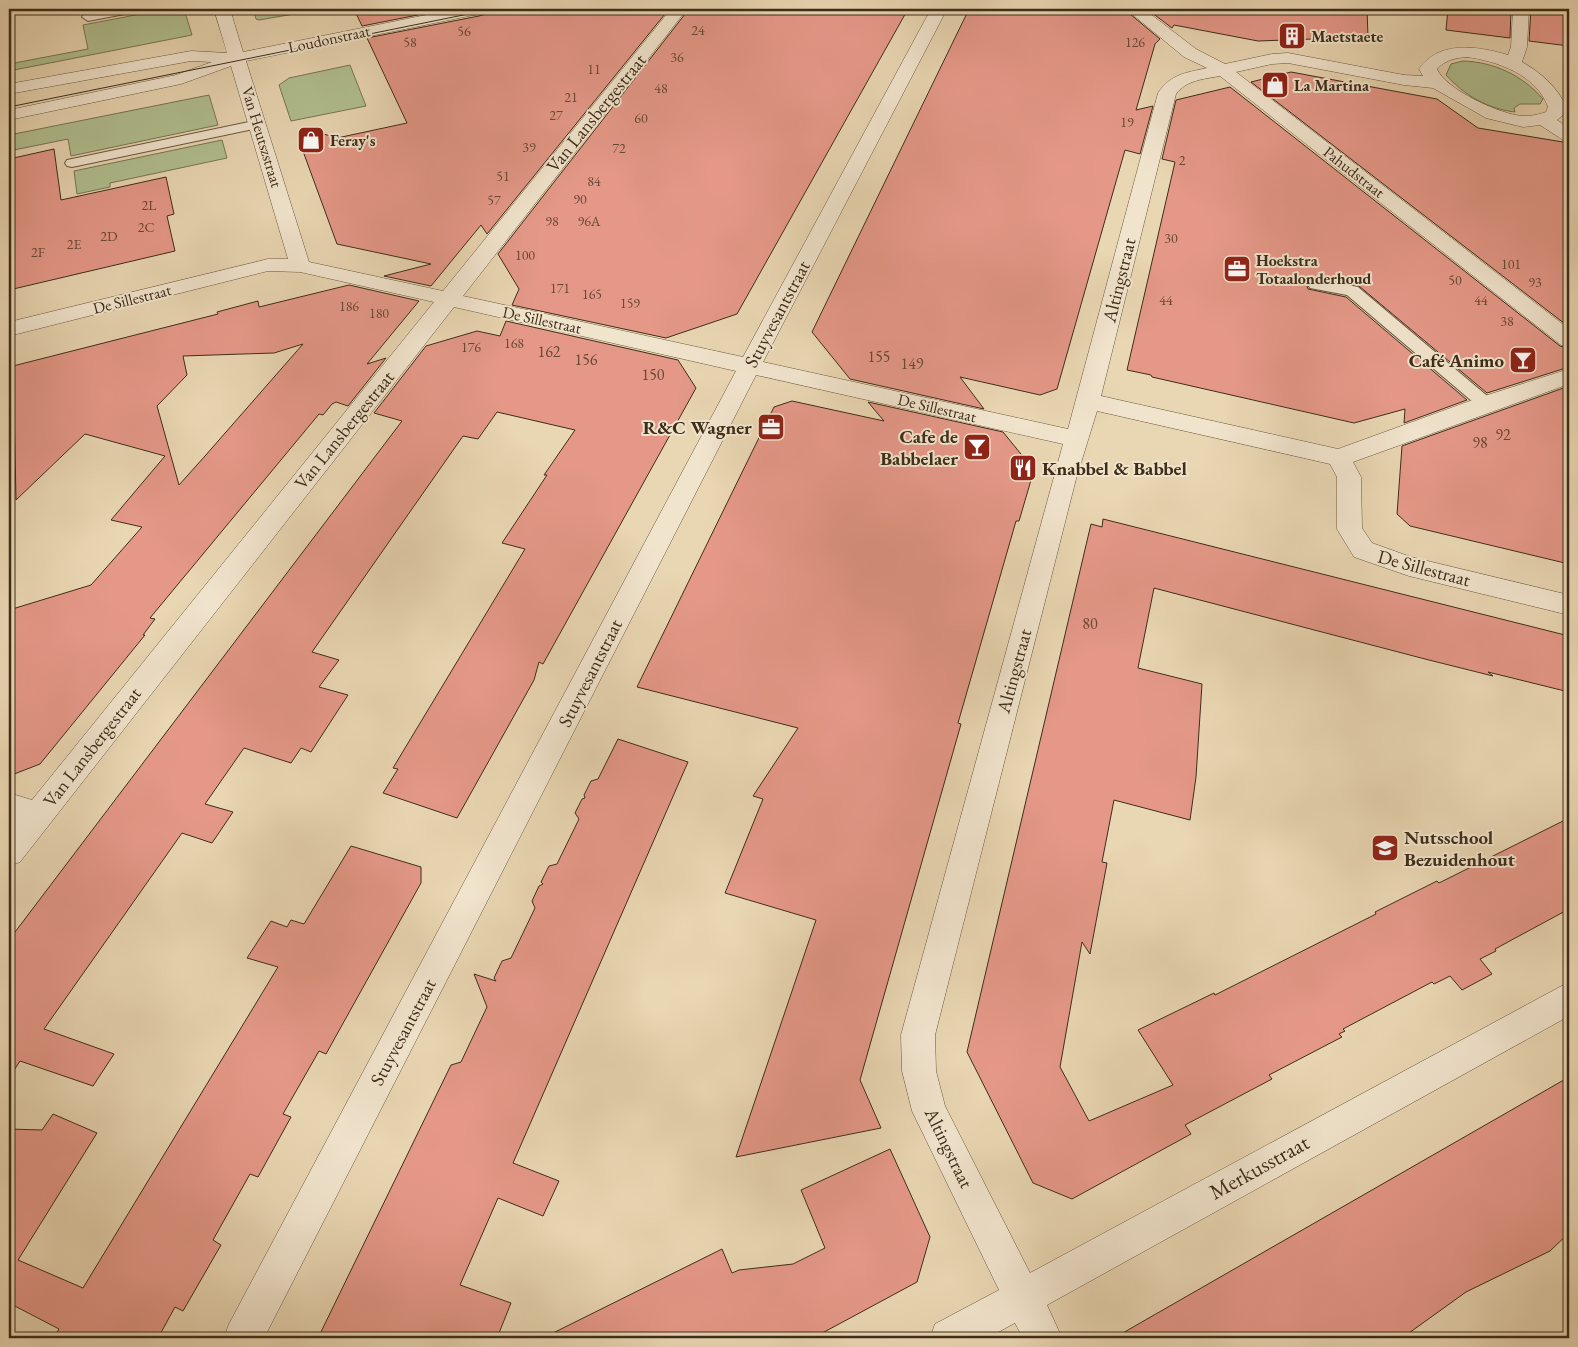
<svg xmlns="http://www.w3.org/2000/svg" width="1578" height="1347" font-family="'EB Garamond',serif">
  <rect width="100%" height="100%" fill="#e9d6b2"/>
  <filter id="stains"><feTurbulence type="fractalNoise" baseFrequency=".004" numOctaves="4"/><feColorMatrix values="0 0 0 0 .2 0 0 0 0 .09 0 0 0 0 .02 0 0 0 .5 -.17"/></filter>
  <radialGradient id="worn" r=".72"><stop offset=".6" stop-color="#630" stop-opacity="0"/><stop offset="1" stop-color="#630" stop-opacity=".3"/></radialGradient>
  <path fill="#b1bf90" stroke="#787654" d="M167,9H184L192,35L9,71V64L88,49L83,25Z
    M253,9H323L259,20L256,19Z
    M1463,61C1494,62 1522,75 1543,99L1540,104H1520L1514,108L1515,112C1488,109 1464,95 1446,75L1451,64Z
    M350,65L366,106L291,121L279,85L289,78Z
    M209,95L218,125L71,156L68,139L9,151V135Z
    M222,140L227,158L110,183V187L77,194L74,171Z"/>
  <path fill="#e59888" stroke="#3e2d19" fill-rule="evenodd" d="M354,9H448L362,26Z
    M489,9H669L487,234L481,225L431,286L384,276L431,264L337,244L300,143L317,132L337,138L407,123L367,38L479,16L486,14Z
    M689,9H908L737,314L666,338L512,305L519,289L498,254Z
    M969,9H1124L1160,39L1155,44L1136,110L1153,106L1140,154L1125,150L1057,389L1040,395L960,377L984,409L850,379L812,332Z
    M1147,9H1367L1368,37L1258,41L1174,25L1172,28Z
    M1448,9H1511L1510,38L1446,30Z
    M1531,9H1569V46L1529,41Z
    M1291,72L1437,99L1478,128L1569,143V327L1251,82Z
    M1230,87L1560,346L1569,349V367L1487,393L1359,286L1316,277L1308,279L1306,283L1308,289L1346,297L1467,400L1404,423L1405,409L1354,423L1152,377L1151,375L1127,370L1175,162L1162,159L1176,100Z
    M54,149L61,200L166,177L174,214L167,216L175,251L9,290V159Z
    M349,285L419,301L367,364L386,358L348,406L336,402L332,404L323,415L319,414L150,618L155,619L143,635H145L40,764L9,776V610L91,585L142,527L111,520L165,456L85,434L16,500L14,405L9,407V367L218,314L217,312L258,301L259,307ZM303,344L205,456L179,485L157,406L187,375L183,356L274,353Z
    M506,321L678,360L696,388L543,664L539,662L534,680L457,818L383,793L398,769L393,768L525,549L502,543L547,475H544L575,430L497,412L478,439L463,436L312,652L339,660L319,687L348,695L311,752L301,748L291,763L244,748L205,804L233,812L212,843L182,833L44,1029L114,1054L93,1086L20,1061L9,1078V940L402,421L374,413L426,346L477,331L500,336Z
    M1569,386V564L1410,526L1397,514L1402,446Z
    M792,401L884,421L868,402L1003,432L1034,470L1019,521H1016L979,650L958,723L961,724L860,1080L881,1128L736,1157L816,920L725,893L763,799L753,796L798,728L637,687L774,407Z
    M1103,519L1569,636V692L1488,672L1493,676L1425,659L1154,588L1138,668L1202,684L1196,777L1190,820L1114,800L1102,862L1107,863L1090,954L1082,942L1060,1067L1089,1121L1173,1085L1138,1030L1214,993L1215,995L1376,914L1375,912L1437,881L1439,883L1569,818V909L1495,949L1496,951L1480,959L1492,974L1462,990L1450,976L1434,984L1432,982L1343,1029L1345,1031L1339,1034L1342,1037L1269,1075L1272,1079L1185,1125L1191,1134L1072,1199L1033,1183L967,1052L1091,524L1102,527Z
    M618,739L688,762L513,1163L559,1181L543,1216L498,1198L460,1285L511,1303L497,1338H318L451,1065L461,1062L487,1007L474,974L496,981L494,978L502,961L511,958L535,908L532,901L539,886L543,884L541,882L549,866L557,864L579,819L575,813L582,799L585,798L584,795L591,781L598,779Z
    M351,846L421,867V883L326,1054L319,1051L283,1114L291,1117L258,1177L250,1174L213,1240L221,1245L183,1311L175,1307L158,1338H53L59,1329L9,1303V1129L42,1130L53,1114L97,1133L18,1260L83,1288L278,967L247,958L271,921L287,927L291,920L304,924Z
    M1569,1077V1233L1550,1251L1466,1292L1402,1338H1114Z
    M890,1149L930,1237L917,1282L813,1338H543L722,1249L732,1273L739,1270L793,1264L825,1248L801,1190Z"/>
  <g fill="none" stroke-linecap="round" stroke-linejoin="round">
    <g stroke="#69573f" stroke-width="2">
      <path id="service" d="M112,9H136L130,13L88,21L82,17L84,14Z
        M258,120L263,121L265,124L263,127L72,167L67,166L65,163L67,160L72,159Z
        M1316,279L1358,287L1492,400L1495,404L1492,408L1486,410L1480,408L1347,295L1310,288L1308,284L1310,280Z"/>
    </g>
    <g stroke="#69573f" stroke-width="1">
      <path id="minor" d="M214,9H230L243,52L456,9H487L485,12L479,14L246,61L309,262L443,291L671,9H687L463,296L743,357L931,9H947L763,362L1068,429L1158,93C1171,74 1185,73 1207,68L1184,57L1126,9H1144L1196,49L1225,64L1272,54L1288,53L1404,75L1423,76L1419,69C1439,40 1478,46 1508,55L1511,47L1513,9H1529L1527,47L1522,62C1540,72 1558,87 1566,107L1562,116L1557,120L1569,128V141L1563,140L1540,125L1523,127L1486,118L1433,88L1404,85L1288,63L1272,64L1236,72L1569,329V347L1561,345L1220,76C1204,79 1186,80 1176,94L1101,396L1338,449L1478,398L1569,369V384L1353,462L1361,477L1362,528L1372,543L1411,557L1569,595V615L1409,576L1354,557L1337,529V477L1330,464L1097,411L1076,479L935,1035L936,1071L945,1106L1030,1273L1569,982V1016L1047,1305L1062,1338H1023L1015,1323L987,1338H930L935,1324L999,1290L912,1111L902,1071L901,1035L1063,444L756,375L264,1338H224L229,1324L736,371L454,307L20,862L9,866V829L15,821L9,819V793L32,800L434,302L300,272L268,271L9,336V322L268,259H288L231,66L181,84L9,120V110L176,75L212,62L191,61L9,94V84L191,51L227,53ZM1467,57C1497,61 1537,75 1548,107L1546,112C1538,115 1531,116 1523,116C1501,115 1445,89 1437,69C1445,60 1455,58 1467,57Z"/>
    </g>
    <use href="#service" fill="#f1e4cd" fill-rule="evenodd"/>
    <use href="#minor" fill="#f1e4cd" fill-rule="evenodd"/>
    <path stroke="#3e2d19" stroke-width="1" d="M9,107L493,9"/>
  </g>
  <defs>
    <g id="building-square" transform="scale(1.4375)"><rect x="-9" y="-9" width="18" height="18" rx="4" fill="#8f2418" stroke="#f1e4cd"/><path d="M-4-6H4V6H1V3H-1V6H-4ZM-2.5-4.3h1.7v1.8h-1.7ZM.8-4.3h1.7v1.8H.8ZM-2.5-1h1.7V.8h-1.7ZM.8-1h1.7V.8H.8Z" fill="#fff"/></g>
    <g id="shop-square" transform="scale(1.4375)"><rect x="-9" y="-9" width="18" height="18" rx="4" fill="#8f2418" stroke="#f1e4cd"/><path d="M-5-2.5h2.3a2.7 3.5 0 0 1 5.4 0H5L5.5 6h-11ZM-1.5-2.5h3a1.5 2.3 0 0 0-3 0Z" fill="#fff"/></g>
    <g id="office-square" transform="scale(1.4375)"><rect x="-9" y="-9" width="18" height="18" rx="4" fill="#8f2418" stroke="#f1e4cd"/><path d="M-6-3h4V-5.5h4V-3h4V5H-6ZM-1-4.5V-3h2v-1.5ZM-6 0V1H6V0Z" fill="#fff"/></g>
    <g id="bar-square" transform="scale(1.4375)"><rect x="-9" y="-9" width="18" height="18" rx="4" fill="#8f2418" stroke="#f1e4cd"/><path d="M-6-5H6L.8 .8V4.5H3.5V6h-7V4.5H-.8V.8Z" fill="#fff"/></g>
    <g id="restaurant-square" transform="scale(1.4375)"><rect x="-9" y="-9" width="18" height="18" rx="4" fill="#8f2418" stroke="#f1e4cd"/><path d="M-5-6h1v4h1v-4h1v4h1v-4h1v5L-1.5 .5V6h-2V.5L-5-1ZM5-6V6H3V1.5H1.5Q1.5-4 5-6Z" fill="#fff"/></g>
    <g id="school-square" transform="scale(1.4375)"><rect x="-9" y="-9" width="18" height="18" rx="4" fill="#8f2418" stroke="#f1e4cd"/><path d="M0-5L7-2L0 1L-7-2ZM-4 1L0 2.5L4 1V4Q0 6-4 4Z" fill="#fff"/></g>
  </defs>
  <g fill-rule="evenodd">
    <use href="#building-square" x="1292" y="36"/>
    <use href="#shop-square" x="1275" y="85"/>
    <use href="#shop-square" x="311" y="140"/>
    <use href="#office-square" x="1237" y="269"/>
    <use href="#bar-square" x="1523" y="360"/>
    <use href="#office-square" x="771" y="427"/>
    <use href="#bar-square" x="977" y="447"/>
    <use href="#restaurant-square" x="1023" y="468"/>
    <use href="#school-square" x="1385" y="848"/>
  </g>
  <g text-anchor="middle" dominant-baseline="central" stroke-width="4" stroke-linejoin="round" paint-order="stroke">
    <g font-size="14" fill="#684835">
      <text x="698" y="30">24</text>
      <text x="464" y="31">56</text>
      <text x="410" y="42">58</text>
      <text x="1135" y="42">126</text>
      <text x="677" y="57">36</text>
      <text x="594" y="69">11</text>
      <text x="661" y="88">48</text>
      <text x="571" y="97">21</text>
      <text x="556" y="115">27</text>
      <text x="641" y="118">60</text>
      <text x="1127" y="122">19</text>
      <text x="529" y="147">39</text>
      <text x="619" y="148">72</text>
      <text x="1182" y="160">2</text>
      <text x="503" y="176">51</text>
      <text x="594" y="181">84</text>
      <text x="580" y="199">90</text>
      <text x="494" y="200">57</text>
      <text x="149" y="205">2L</text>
      <text x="552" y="221">98</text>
      <text x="589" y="221">96A</text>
      <text x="146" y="227">2C</text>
      <text x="109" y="236">2D</text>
      <text x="1171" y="238">30</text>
      <text x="74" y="244">2E</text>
      <text x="38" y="252">2F</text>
      <text x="525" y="255">100</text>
      <text x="1511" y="264">101</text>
      <text x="1455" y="280">50</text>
      <text x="1535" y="282">93</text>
      <text x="560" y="288">171</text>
      <text x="592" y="294">165</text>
      <text x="1166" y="300">44</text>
      <text x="1481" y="300">44</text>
      <text x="630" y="303">159</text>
      <text x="349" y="306">186</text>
      <text x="379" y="313">180</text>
      <text x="1507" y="321">38</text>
      <text x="514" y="343">168</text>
      <text x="471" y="347">176</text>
    </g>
    <g font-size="16" font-weight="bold" fill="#3e2d19" stroke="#f1e4cd" text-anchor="start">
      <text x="1311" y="36">Maetstaete</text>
      <text x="1294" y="85">La Martina</text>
      <text x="330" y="140">Feray's</text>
      <text x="1256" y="260">Hoekstra<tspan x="1256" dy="18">Totaalonderhoud</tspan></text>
    </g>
    <g font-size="16" fill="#3e2d19" stroke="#f1e4cd">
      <text transform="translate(329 39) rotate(-12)">Loudonstraat</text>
      <text transform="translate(262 137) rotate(73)">Van Heutszstraat</text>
      <text transform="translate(1354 172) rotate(38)">Pahudstraat</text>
      <text transform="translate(132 299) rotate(-14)">De Sillestraat</text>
      <text transform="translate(542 320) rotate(12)">De Sillestraat</text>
      <text transform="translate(937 408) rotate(13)">De Sillestraat</text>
    </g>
    <g font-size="16" fill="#684835">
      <text x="549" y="351">162</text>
      <text x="879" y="356">155</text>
      <text x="586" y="359">156</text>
      <text x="912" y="363">149</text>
      <text x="653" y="374">150</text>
      <text x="1503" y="434">92</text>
      <text x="1480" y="442">98</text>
      <text x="1090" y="623">80</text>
    </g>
    <g font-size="19" fill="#3e2d19" stroke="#f1e4cd">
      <text transform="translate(596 113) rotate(-51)">Van Lansbergestraat</text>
      <text transform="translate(1119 280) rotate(-76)">Altingstraat</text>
      <text transform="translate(777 314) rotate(-62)">Stuyvesantstraat</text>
      <text transform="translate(344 430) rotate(-51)">Van Lansbergestraat</text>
      <text transform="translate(1424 568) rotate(15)">De Sillestraat</text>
      <text transform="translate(1014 671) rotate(-75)">Altingstraat</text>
      <text transform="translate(590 673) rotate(-63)">Stuyvesantstraat</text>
      <text transform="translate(92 747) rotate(-52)">Van Lansbergestraat</text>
      <text transform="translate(403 1032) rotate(-62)">Stuyvesantstraat</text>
      <text transform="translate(949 1148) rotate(64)">Altingstraat</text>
    </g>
    <g font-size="19" font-weight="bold" fill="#3e2d19" stroke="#f1e4cd" text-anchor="end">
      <text x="1504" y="360">Café Animo</text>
      <text x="752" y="427">R&amp;C Wagner</text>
      <text x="958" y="436">Cafe de<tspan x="958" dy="22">Babbelaer</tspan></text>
      <text x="1042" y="468" text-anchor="start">Knabbel &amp; Babbel</text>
      <text x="1404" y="837" text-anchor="start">Nutsschool<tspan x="1404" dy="22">Bezuidenhout</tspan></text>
    </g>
    <g font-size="22" fill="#3e2d19" stroke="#f1e4cd">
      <text transform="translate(1259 1167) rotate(-29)">Merkusstraat</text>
    </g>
  </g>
  <rect width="1578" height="1347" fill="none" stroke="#e9d6b2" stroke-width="30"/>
  <rect x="10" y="10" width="1558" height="1327" fill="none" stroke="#3e2d19" stroke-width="2.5"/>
  <rect x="15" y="15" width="1548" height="1317" fill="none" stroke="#3e2d19"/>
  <rect width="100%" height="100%" filter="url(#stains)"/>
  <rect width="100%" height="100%" fill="url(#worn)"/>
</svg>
